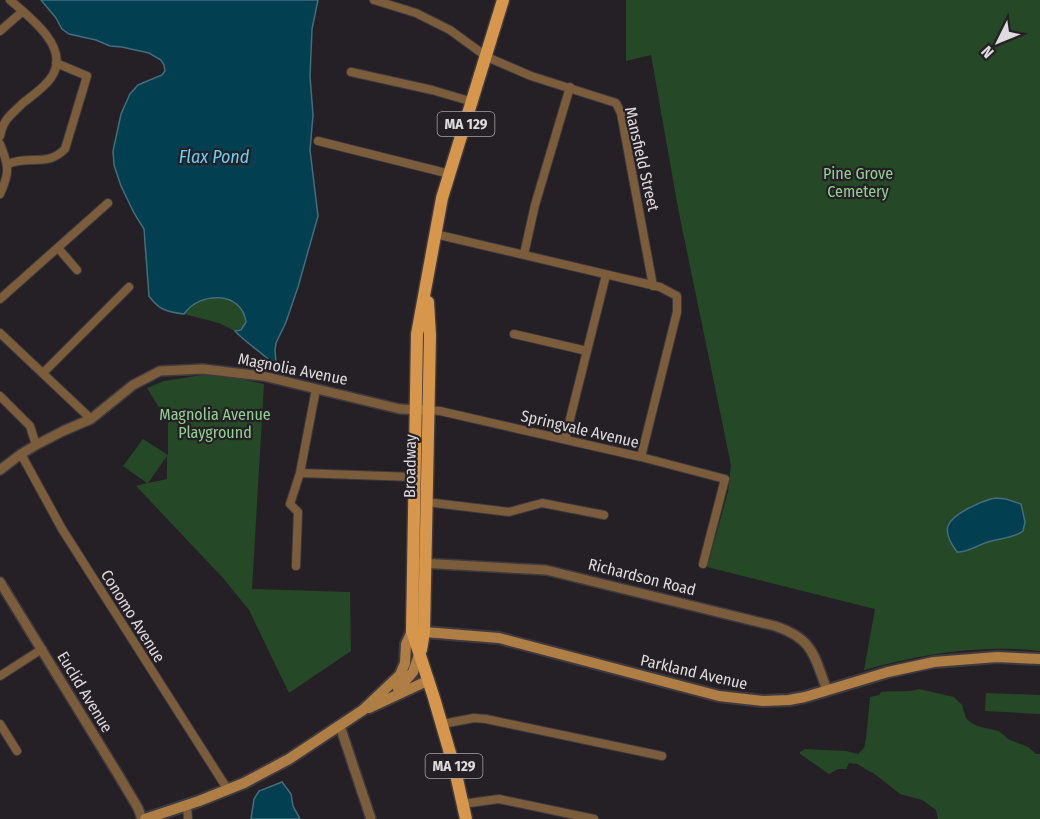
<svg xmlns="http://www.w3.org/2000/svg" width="1040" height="819" font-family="'Fira Sans Condensed',sans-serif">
  <rect width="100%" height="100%" fill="#252025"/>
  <path fill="#254826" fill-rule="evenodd" d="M626,0H1040V651C981,644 921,654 864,670L875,609L707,567L728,492L731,465L678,208L651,55L626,61Z
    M212,298L224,299L240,305L246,320L243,328L235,331L219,323L184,314C191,304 200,299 212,298Z
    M202,375H221L264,384L252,589L350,592L351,651L289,693L249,610L223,578L136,486L147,483L123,466L143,439L168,455V422L147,388L164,381ZM167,456V479L148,483Z
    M919,689L954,697L962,705L966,718L970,722L977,726L999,731L1008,739L1028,747L1036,754H1040V819H938L936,810L922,800L900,794L876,775L857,764L849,763L846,769H838L829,774L800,754V752L805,749L846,751L858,754L864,748L866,739L870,697L879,695L881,692C895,690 907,693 919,689Z
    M986,693L1040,695V714L985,711Z"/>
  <path fill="#013f51" stroke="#436e7b" stroke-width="1.5" d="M41,0H318L312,29L310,76L313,115L310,150L318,216L298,287L286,322L276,343L275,350L276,363L273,364C262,352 247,344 235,331L241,330L246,322C242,291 200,291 184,314C167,312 159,310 149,296L144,229L134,213L121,186L114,165L113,151L121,114L130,94L138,85L162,75L165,71L164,65L161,60L149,53L122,47L110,46L96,40L69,34L62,29L56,18Z
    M996,498L1006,499L1021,504L1025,522L1023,531C1013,539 997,538 985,543C976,546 966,553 957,552C940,529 946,520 969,508C978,504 986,499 996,498Z
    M282,782L291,794L293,806L300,819H251L254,799L259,791Z"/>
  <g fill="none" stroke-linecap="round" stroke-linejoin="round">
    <g stroke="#3f3a3f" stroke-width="10">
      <path id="minor" d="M374,0L416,13L450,30L487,57L531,76L616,103L621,113L653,286
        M0,31L23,11
        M351,72L432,90L473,102
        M0,136C4,118 10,116 23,103C33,95 51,83 55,70C65,43 28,16 10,0
        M318,141L450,174
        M0,144C9,166 10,172 0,194
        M8,164C30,154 46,168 65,149L87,76L56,63
        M435,234L660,287L677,296V312L641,457
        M58,248L77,270
        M524,254L535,205L570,87
        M0,299L108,203
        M0,333L91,419
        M514,334L587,351
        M43,373L129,287
        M0,396L30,426L36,445
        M428,410L440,411L641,457L725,479L703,564
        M565,439L606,275
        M21,454L62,529L228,790
        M300,473L413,477
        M426,502L509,512L542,503L604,515
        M296,566L298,512L290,504L300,473L316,389
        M0,676L42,649
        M0,724L17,751
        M442,724L474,718L486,719L662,756
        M462,804L499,799L594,819
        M187,805L188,819"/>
    </g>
    <g stroke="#3f3a3f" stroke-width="12">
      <path id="tertiary" d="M0,470L21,454L36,445L63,431L91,419L133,385L160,371L203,369L263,376L400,409L428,410
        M420,563L546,570L775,626C814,639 814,656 827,690
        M0,582L119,776L138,808L142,819
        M340,726L371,819"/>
    </g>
    <g stroke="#3f3a3f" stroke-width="14">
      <path id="secondary" d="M398,689L413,672L420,652
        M369,708L429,680
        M145,819L199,801L244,783L289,759L363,710L400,675L405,663L406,644L412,631L499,638L719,696L763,701L789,700L805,697L888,672L934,662L997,657L1040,659"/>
    </g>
    <g stroke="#3f3a3f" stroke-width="15">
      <path id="primary" d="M421,650L424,632L430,335L428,302
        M466,819L455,770L434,698L412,631L417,334L442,198L503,0"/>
    </g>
    <use href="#minor" stroke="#7b5d3b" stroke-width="8"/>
    <use href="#tertiary" stroke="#7b5d3b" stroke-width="9"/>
    <use href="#secondary" stroke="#ae7e45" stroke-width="10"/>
    <use href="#primary" stroke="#d6974c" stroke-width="12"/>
  </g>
  <g text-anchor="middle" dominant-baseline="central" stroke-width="4.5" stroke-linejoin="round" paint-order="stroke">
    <g fill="#252025" stroke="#a6a3a6" stroke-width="1.5">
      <rect x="437.5" y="112" width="57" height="24" rx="4.5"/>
      <rect x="425.5" y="754" width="57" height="24" rx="4.5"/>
    </g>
    <g font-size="15" font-weight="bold" fill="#dedbde">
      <text x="466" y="124">MA 129</text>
      <text x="454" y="766">MA 129</text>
    </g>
    <g font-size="16" fill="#dedbde" stroke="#252025">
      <text transform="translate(642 159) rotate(77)">Mansfield Street</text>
      <text transform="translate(293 369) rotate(11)">Magnolia Avenue</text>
      <text transform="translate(580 429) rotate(13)">Springvale Avenue</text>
      <text transform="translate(410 466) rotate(-89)">Broadway</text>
      <text transform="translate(642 577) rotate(14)">Richardson Road</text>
      <text transform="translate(133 616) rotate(58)">Conomo Avenue</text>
      <text transform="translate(694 672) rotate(13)">Parkland Avenue</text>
      <text transform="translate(85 692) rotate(59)">Euclid Avenue</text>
    </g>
    <g font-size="16" fill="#91d192" stroke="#252025">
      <text x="858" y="173">Pine Grove<tspan x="858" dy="18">Cemetery</tspan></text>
      <text x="215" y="414">Magnolia Avenue<tspan x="215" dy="18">Playground</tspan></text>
    </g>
    <g font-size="18" font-style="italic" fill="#68d1f6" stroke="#252025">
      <text x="214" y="157">Flax Pond</text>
    </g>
  </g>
  <g transform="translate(998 42) rotate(227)" stroke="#252025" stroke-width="4.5" paint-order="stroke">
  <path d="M0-4.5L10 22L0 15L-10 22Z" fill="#dedbde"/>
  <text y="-9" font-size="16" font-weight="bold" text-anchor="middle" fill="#dedbde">N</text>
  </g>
</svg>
